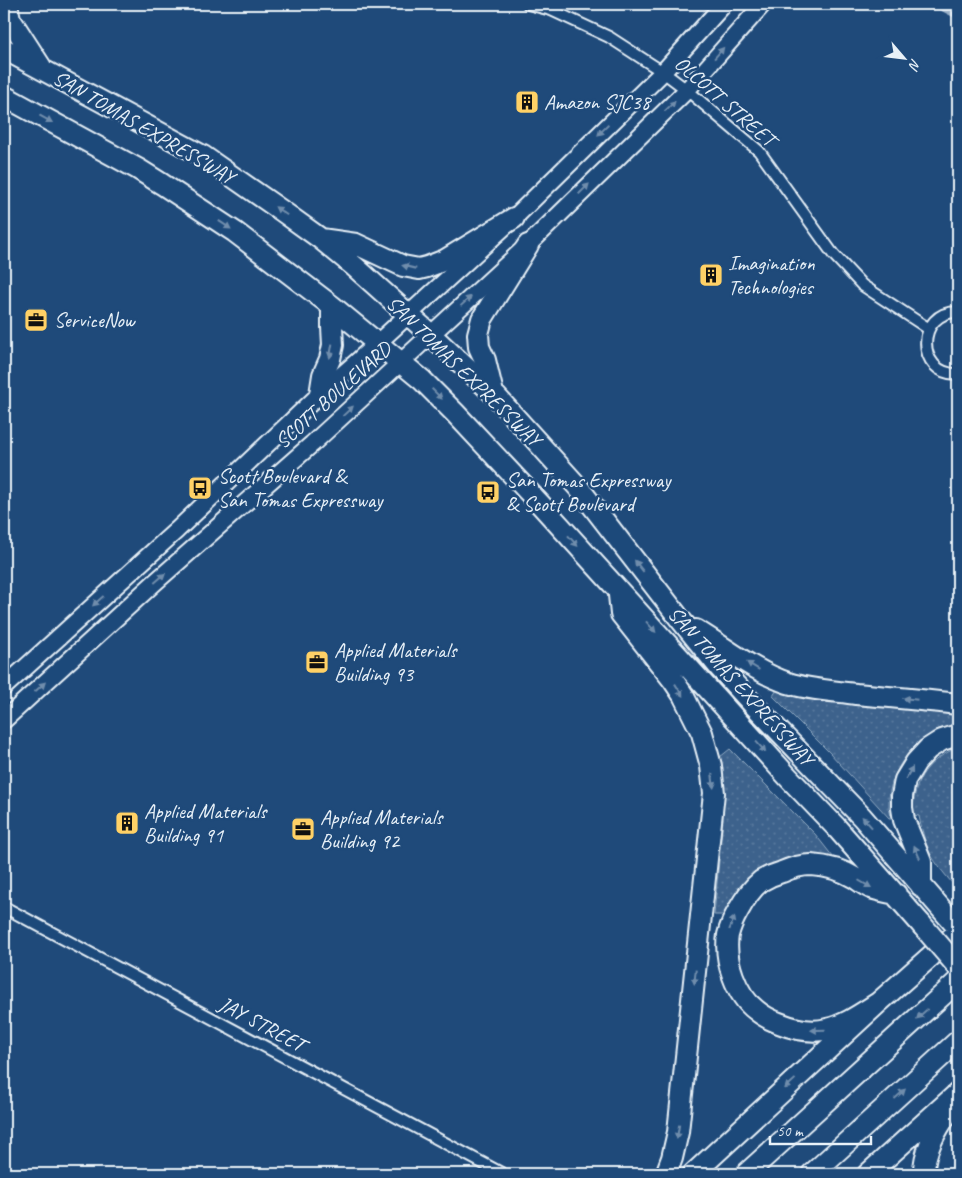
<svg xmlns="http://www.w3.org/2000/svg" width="962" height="1178" font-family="Caveat,sans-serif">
  <defs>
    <pattern id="grass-dots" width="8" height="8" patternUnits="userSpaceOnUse" patternTransform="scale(1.25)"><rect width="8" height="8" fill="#3c628c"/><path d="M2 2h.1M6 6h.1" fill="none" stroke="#58799d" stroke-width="1.8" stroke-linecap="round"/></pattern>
  </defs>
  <rect width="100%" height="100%" fill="#1f4a7a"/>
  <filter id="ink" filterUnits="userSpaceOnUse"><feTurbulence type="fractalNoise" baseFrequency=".02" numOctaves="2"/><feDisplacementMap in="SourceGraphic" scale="10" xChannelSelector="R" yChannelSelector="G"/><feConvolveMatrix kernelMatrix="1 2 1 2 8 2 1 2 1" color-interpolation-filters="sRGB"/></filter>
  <g filter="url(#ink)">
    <path fill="url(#grass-dots)" stroke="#92aac2" d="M780,685L956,710L958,719V723C921,731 887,767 889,806C889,810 891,814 891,818H889L830,753L773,696Z
      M730,749L815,834L837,862L808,858L725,915H714L723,818V785L720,757Z
      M954,749H958V890C948,878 936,865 929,851C924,839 921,827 919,816L913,815C913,783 924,763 954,749Z"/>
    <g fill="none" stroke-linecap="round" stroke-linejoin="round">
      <path stroke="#9ab0c7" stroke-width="4.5" d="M933,4L958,17"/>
      <g stroke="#e8f1f8" stroke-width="14">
        <path id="street" d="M528,4L551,10L609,37L663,72L687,90L759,151L833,254L862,285L929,329
          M958,312C916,311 915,375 958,374
          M4,907L503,1174"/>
      </g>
      <g stroke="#e8f1f8" stroke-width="20">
        <path id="primary" d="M4,687L177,530L320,394L360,359L514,218L663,72L724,4
          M4,720L153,584L312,444L528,245L687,90L763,4"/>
      </g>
      <g stroke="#e8f1f8" stroke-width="24">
        <path id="highway" d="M7,4L10,19L41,67
          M4,49L203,156L282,211L321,239L354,266L431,335L493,393L578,487L680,619L719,667L752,703L862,817L958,928
          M4,96L138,169L162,184L235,232L332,306L422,380L455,413L541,505L789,778L836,827L922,925
          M321,239L356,244L403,266L419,269L427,267L445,260L514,218
          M493,393L485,360L479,347L478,334L482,319L528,245
          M320,394L323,375L330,359L333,345L332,327V306
          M619,595L621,614L673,680L683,695L702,733L711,766L714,793L678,1132L672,1158L666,1174
          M696,630C726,648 755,672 788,683C810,690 834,691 856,694C890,697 924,700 958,704
          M921,886V862L904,820L902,808V796L905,780L916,762L928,749L942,740L958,735
          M878,1003C862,1013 846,1025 827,1029C812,1033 794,1029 779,1023C771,1020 763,1016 756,1010C736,995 724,960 728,935C730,927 734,918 738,911C744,900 751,889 761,881C768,877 775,874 782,872C791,868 801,865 811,865C826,866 842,870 855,878C860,881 865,886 871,888C879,891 888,892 896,894
          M693,1174L878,1003L958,932
          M746,1174L958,981
          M812,1174L958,1041
          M868,1174L958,1093
          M924,1174C923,1151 937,1128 950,1110"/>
      </g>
      <use href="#street" stroke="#1f4a7a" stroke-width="10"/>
      <use href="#primary" stroke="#1f4a7a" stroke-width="16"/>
      <use href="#highway" stroke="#1f4a7a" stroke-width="20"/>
      <g stroke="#e8f1f8" stroke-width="24" stroke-linecap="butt">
        <path id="highway-bridge" d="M922,925L958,967"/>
      </g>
      <use href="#highway-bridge" stroke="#1f4a7a" stroke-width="20"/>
    </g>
    <defs><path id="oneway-solid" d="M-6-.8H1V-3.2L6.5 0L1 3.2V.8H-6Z" transform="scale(1.25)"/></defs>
    <g fill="#6f8dac">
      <use href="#oneway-solid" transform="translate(719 53) rotate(-49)"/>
      <use href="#oneway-solid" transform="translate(670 106) rotate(-44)"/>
      <use href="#oneway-solid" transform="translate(46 119) rotate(29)"/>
      <use href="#oneway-solid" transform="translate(603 130) rotate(136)"/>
      <use href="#oneway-solid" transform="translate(584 189) rotate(-45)"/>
      <use href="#oneway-solid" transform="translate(281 211) rotate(-145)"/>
      <use href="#oneway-solid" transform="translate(225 225) rotate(34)"/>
      <use href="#oneway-solid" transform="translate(409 267) rotate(-167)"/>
      <use href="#oneway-solid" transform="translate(466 301) rotate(-43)"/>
      <use href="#oneway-solid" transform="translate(331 351) rotate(100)"/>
      <use href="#oneway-solid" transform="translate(437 394) rotate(45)"/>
      <use href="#oneway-solid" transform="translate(348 411) rotate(-43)"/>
      <use href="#oneway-solid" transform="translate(573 541) rotate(48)"/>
      <use href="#oneway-solid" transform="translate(639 566) rotate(-128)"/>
      <use href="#oneway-solid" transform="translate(160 578) rotate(-41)"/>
      <use href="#oneway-solid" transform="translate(98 601) rotate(138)"/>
      <use href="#oneway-solid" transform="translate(651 627) rotate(48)"/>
      <use href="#oneway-solid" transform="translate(753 666) rotate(-149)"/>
      <use href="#oneway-solid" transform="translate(40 687) rotate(-42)"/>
      <use href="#oneway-solid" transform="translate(679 690) rotate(58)"/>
      <use href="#oneway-solid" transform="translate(910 699) rotate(-174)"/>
      <use href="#oneway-solid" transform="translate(761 747) rotate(48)"/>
      <use href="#oneway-solid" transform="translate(909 773) rotate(-61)"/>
      <use href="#oneway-solid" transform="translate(713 781) rotate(84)"/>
      <use href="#oneway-solid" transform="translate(867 822) rotate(-132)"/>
      <use href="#oneway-solid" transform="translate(917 852) rotate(-114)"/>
      <use href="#oneway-solid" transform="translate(865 884) rotate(30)"/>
      <use href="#oneway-solid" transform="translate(732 923) rotate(-69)"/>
      <use href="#oneway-solid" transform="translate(695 977) rotate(96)"/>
      <use href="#oneway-solid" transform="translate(922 1014) rotate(138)"/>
      <use href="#oneway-solid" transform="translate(818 1030) rotate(178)"/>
      <use href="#oneway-solid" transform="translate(790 1084) rotate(137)"/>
      <use href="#oneway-solid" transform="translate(900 1094) rotate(-42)"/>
      <use href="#oneway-solid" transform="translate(678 1132) rotate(99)"/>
    </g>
  </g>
  <defs>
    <g id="building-square" transform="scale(1.25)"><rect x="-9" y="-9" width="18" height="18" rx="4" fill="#ffd166" stroke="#1f4a7a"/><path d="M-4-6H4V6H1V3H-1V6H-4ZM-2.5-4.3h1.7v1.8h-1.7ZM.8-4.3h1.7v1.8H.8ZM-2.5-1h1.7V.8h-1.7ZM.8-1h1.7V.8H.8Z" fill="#111"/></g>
    <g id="office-square" transform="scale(1.25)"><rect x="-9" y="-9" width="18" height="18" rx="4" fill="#ffd166" stroke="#1f4a7a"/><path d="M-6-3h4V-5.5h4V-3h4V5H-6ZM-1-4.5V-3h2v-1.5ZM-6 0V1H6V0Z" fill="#111"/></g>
    <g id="bus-square" transform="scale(1.25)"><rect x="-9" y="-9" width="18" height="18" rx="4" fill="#ffd166" stroke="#1f4a7a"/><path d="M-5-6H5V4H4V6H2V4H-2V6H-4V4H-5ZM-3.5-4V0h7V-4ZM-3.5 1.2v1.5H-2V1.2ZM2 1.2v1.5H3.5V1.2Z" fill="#111"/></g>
  </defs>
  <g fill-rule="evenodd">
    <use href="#building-square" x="527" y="102"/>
    <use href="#building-square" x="711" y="275"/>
    <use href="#office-square" x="36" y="320"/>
    <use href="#bus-square" x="200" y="488"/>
    <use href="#bus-square" x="488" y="492"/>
    <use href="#office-square" x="317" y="662"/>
    <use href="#building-square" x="127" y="823"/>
    <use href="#office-square" x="303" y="829"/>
  </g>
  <g text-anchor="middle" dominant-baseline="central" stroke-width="5" stroke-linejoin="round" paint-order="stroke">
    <g font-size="21" fill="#e8f1f8" stroke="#1f4a7a">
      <text transform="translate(725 101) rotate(41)">OLCOTT STREET</text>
      <text transform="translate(144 127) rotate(30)">SAN TOMAS EXPRESSWAY</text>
      <text transform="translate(464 371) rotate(44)">SAN TOMAS EXPRESSWAY</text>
      <text transform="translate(333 395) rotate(-42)">SCOTT BOULEVARD</text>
      <text transform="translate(741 686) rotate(48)">SAN TOMAS EXPRESSWAY</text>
      <text transform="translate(262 1024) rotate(28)">JAY STREET</text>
    </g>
    <g font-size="21" fill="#e8f1f8" stroke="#1f4a7a" text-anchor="start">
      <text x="544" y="102">Amazon SJC38</text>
      <text x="728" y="263">Imagination<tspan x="728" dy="24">Technologies</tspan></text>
      <text x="54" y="320">ServiceNow</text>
      <text x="218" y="476">Scott Boulevard &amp;<tspan x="218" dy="24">San Tomas Expressway</tspan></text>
      <text x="506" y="480">San Tomas Expressway<tspan x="506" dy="24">&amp; Scott Boulevard</tspan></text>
      <text x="334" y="650">Applied Materials<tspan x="334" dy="24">Building 93</tspan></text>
      <text x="144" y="811">Applied Materials<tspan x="144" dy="24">Building 91</tspan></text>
      <text x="320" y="817">Applied Materials<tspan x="320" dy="24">Building 92</tspan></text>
    </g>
  </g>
  <rect width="962" height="1178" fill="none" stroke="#1f4a7a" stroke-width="20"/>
  <rect x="10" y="10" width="942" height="1158" fill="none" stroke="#e8f1f8" stroke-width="2" filter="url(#ink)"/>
  <g transform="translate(904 58) rotate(118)" stroke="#1f4a7a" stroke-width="4" paint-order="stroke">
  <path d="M0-4L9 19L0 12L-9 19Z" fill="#e8f1f8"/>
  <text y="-8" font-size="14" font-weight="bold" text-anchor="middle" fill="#e8f1f8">N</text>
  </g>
  <path d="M770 1136v8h101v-8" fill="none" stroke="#e8f1f8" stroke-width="2.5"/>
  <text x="777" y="1136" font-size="15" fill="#e8f1f8" stroke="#1f4a7a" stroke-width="4" paint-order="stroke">50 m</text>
</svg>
